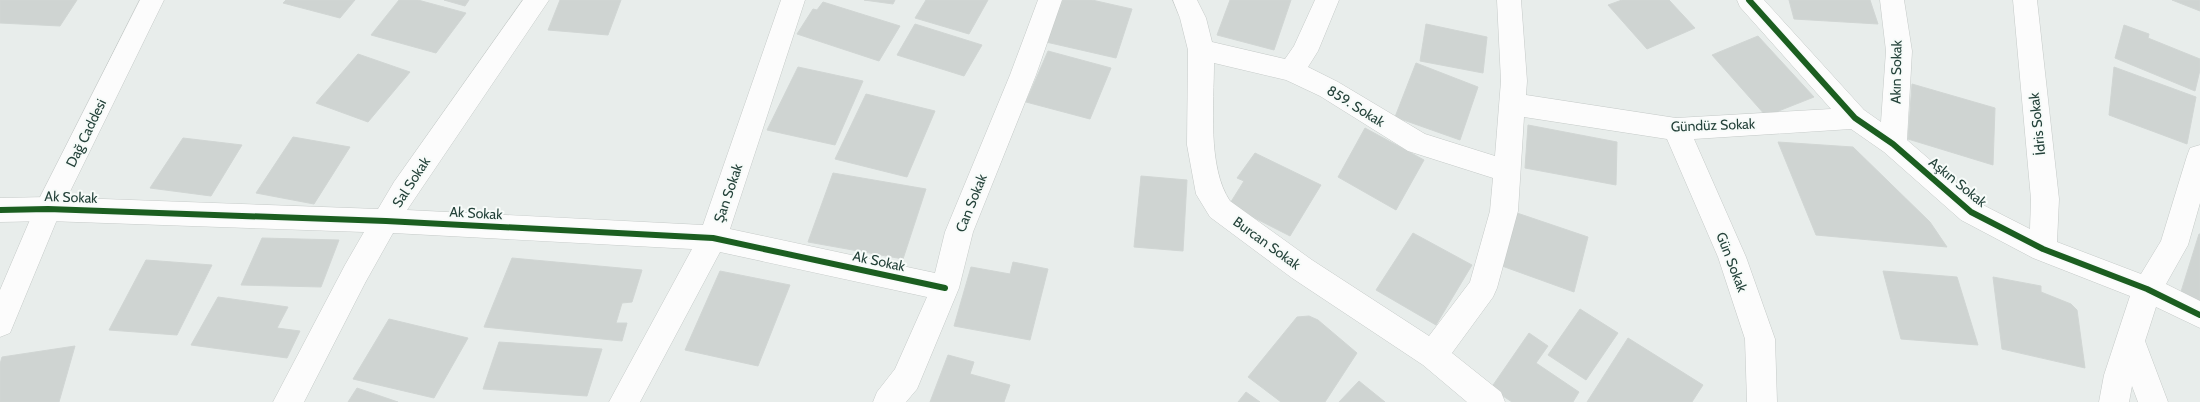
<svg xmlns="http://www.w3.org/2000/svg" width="2200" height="402" font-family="Cabin,sans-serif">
  <rect width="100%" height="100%" fill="#e8edeb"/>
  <path fill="#cfd4d2" stroke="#d1d6d4" d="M0,0H77L60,26L0,23Z
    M286,0H355L340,18L283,3Z
    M399,0H418L466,13L436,53L371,35Z
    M444,0H469L465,6Z
    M560,0H621L608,35L548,30Z
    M864,0H895L893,4Z
    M926,0H988L969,34L915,18Z
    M1063,0H1092L1132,9L1116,58L1046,42Z
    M1230,0H1291L1274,50L1217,35Z
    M1622,0H1669L1695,28L1647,49L1608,5Z
    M1789,0H1870L1878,24L1794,19Z
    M2172,0H2200V11Z
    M823,2L900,26L879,61L797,34L813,9L817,10Z
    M915,24L982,45L964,76L897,55Z
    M1426,24L1487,37L1483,73L1420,61Z
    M2124,25L2149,34L2148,38L2200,59V70L2195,91L2115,58Z
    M1758,36L1814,97L1766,116L1712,55Z
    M1048,51L1111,68L1090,119L1026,102Z
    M358,54L410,72L368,122L316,103Z
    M1416,63L1478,87L1460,140L1395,117Z
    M798,67L863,81L835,145L767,130Z
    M2114,67L2196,97L2187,144L2109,115Z
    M1912,84L1995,108L1993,165L1908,139Z
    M866,94L935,111L907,177L835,159Z
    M1528,125L1617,142L1616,185L1525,168Z
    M1365,128L1424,160L1396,210L1338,177Z
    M293,137L350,147L314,204L256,193Z
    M183,138L242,145L211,196L150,188Z
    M1778,142L1853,147L1930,222L1947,247L1816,235Z
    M1255,153L1321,185L1290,236L1229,205L1244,181L1237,178Z
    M833,173L926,189L903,259L808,242Z
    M1141,176L1187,180L1183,251L1134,247Z
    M1517,213L1588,237L1574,292L1502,266Z
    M1413,233L1472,265L1436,325L1376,290Z
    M2199,234H2200V307L2179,298Z
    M262,238L339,240L321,287L241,285Z
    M512,258L642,270L632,302L622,303L616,323H627L622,341L484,327Z
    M146,260L212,265L177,335L109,330Z
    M1013,262L1048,269L1030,340L954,326L971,267L1010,274Z
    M720,271L790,285L758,366L685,350Z
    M1883,271L1957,277L1978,345L1901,339Z
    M1993,277L2041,286V292L2071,304L2077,310L2085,368L2002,349Z
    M218,297L288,307L277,328L300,331L287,358L191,345Z
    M1580,309L1618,333L1586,380L1548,355Z
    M1309,316L1318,320L1357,353L1325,402H1281L1248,377L1297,317Z
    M389,319L468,338L434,398L353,379Z
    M1529,333L1548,346L1536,363L1579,392L1573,402H1512L1491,388Z
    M1628,338L1703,385L1692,402H1587Z
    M499,342L602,349L587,396L483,389Z
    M75,346L59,402H0V364L2,357Z
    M948,355L974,362L970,374L1010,385L1004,402H930Z
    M1359,381L1385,402H1339Z
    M357,388L398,402H348Z
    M1246,392L1260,402H1238Z"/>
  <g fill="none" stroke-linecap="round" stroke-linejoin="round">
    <g stroke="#c5cac8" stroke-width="1">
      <path id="minor" d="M523,0H549L407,210L703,225L781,0H805L730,229L935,273L945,232L1010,75L1038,0H1062L1036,75L973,232L959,288L917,389L906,402H873L877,392L895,369L927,297L720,252L640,402H609L692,249L393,233L365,283L304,402H273L345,265L364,232L48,221L0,222V198L48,197L378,209L394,182Z
        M1173,0H1197L1206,18L1212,42L1285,59L1294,46L1315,0H1339L1318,51L1308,67L1338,82L1425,134L1495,156L1501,81L1497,0H1521L1527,81L1526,95L1676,118L1831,109L1740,7L1737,0H1764L1864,110L1881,122L1886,51L1880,0H1904L1912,51L1907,140L1981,204L2030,229L2031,199L2013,0H2037L2059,199L2057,242L2141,274L2161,241L2187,156L2190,148L2200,145V203L2188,245L2166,284L2200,301V328L2156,307L2145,341L2168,402H2138L2132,386L2129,402H2099L2104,375L2130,296L2033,258L1961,220L1884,152L1851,129L1694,139L1746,257L1775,339L1777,402H1747L1745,339L1718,257L1667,139L1524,117L1518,211L1497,288L1493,297L1452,353L1501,392L1505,402H1467L1423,365L1292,278L1210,217L1196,194L1187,145L1188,50L1180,18ZM1214,63L1286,80L1320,96L1408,151L1493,178L1490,211L1470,282L1429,336L1312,260L1230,201C1207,167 1214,103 1214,63Z"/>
    </g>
    <g stroke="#c5cac8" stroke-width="1">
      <path id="tertiary" d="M140,0H164L61,210L10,333L0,337V290L38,201Z"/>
    </g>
    <use href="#minor" fill="#fcfcfc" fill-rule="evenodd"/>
    <use href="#tertiary" fill="#fcfcfc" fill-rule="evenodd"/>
    <g stroke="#f7fbf9" stroke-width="9">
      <path id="cycleway" d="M1749,0L1855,118L1893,144L1971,212L2043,249L2147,289L2200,315
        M0,210L48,209L386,221L713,238L945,288"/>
    </g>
    <use href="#cycleway" stroke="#1b5e20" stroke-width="6"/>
  </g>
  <g text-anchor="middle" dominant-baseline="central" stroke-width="4" stroke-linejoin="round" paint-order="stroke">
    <g font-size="14" fill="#24423a" stroke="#f7fbf9">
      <text transform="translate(1896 72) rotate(-89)">Akın Sokak</text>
      <text transform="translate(1356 106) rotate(32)">859. Sokak</text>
      <text transform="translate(2037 124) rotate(-96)">İdris Sokak</text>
      <text transform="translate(1713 125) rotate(-2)">Gündüz Sokak</text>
      <text transform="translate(86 133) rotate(-64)">Dağ Caddesi</text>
      <text transform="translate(411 182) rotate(-57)">Sal Sokak</text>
      <text transform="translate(1958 182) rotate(39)">Aşkın Sokak</text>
      <text transform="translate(728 193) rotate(-71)">Şan Sokak</text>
      <text transform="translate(71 197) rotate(2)">Ak Sokak</text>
      <text transform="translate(971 203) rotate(-68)">Can Sokak</text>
      <text transform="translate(476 213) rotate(3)">Ak Sokak</text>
      <text transform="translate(1267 243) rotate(36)">Burcan Sokak</text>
      <text transform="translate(879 261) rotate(12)">Ak Sokak</text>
      <text transform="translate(1732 262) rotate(69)">Gün Sokak</text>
    </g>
  </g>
</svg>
